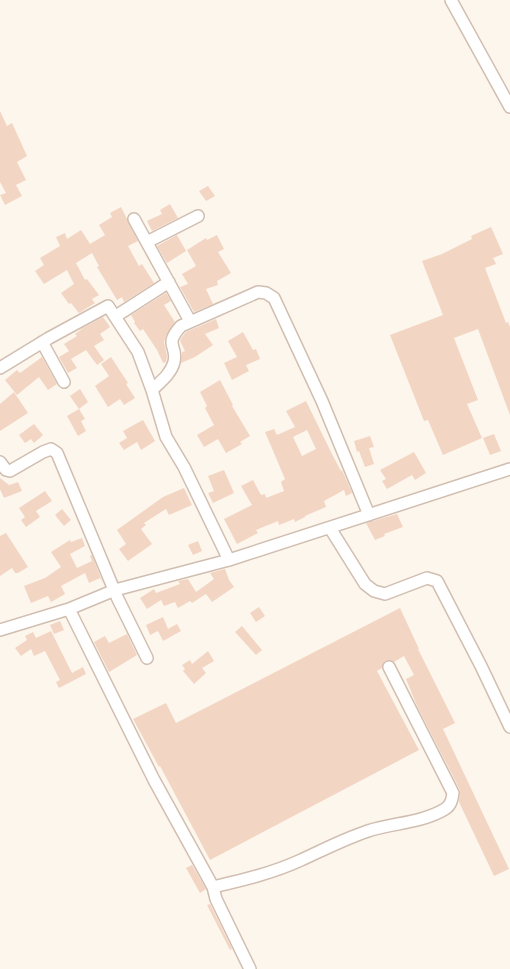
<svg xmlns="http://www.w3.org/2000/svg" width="510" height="969" font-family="Mulish,sans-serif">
  <rect width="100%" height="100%" fill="#fdf6ec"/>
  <path fill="#f3d5c3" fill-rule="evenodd" d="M0,111L7,126L12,123L27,156L17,162L26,180L16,185L22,196L5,205L0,195L6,193L0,182Z
    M208,186L215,196L206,201L199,191Z
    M170,204L178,218L152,231L147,221L162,214L160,210Z
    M121,207L138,241L128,246L139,266L142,264L154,283L124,302L122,297L117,300L97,267L99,266L92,253L76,263L85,280L87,279L99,295L92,299L95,303L79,313L71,303L69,304L61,293L74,284L67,270L44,284L35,271L44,265L40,258L60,246L56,237L65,233L67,239L81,230L90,244L105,235L99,225L112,217L110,213Z
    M491,227L503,254L493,258L496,264L485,268L506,323L508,322L510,327V415L478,329L454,338L478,400L467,404L482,438L443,455L428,420L424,421L390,335L443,315L422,261L442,254L472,239L471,236Z
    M177,235L186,251L167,263L157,246Z
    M217,235L224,249L218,252L231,273L217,281L218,285L206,289L213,304L194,312L180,287L188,284L182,274L196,266L187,250L206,238L207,240Z
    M166,293L171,301L164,305L175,322L166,336L164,342L167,356L166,362L163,363L157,350L143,329L140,331L134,323L135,322L131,315Z
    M103,317L110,327L100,334L104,340L94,346L104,360L97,365L86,350L71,359L77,368L68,373L59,357L69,351L64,344L77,336L75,334L83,328Z
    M216,319L219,328L205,334L213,345L195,357L181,363L182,352L185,351L180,341L182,337L186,332Z
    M243,332L253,350L256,349L260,359L246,365L249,371L232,380L224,363L237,357L228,341Z
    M42,357L57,384L48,390L39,377L17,395L5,380L17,370L20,373Z
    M111,357L128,383L126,384L135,398L124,405L120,399L108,407L95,386L109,376L101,364Z
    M220,380L233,405L232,406L250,436L240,442L242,444L226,453L218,439L204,447L197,435L214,425L205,408L207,406L200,392Z
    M80,389L88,402L79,409L70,396Z
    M14,392L28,413L0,431V404Z
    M306,401L332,454L341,471L342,470L352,493L346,496L344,490L324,501L326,507L305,516V517L295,522L294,519L279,525L278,521L256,530L258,533L237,544L224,519L252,505L241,486L253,480L261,495L265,494L266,498L284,491L281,482L285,479L265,432L274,429L277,435L295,427L286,411ZM307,430L316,449L302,456L293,437Z
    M79,409L85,419L81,421L86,431L78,436L67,416Z
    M143,420L155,441L141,450L137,442L124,450L119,443L127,438L123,431Z
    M34,424L43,435L34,443L31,439L25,443L19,435Z
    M494,434L501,451L490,455L483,438Z
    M370,436L374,447L369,448L374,464L365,467L359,451L357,452L354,441Z
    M414,452L426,473L415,480L412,475L387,489L382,481L386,479L380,470Z
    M224,470L234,493L213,503L208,493L214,491L208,476Z
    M0,478L9,485L18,482L22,491L4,498L0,489Z
    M184,488L192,505L169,515L166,509L144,523L146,525L141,529L152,544L128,561L119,549L126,544L117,530L163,497Z
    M45,491L52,501L36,511L40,517L26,527L21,520L25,517L19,508Z
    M62,509L71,520L64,526L55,515Z
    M397,514L403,527L384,534L385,536L375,540L366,523Z
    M6,533L28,567L18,573H15L12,568L0,576V536Z
    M82,538L85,546L70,554L77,568L92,561L90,556L92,555L103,584L100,578L89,583L85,573L61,586L65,594L51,602L48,596L31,603L24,586L45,578L61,567L51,552L70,540L71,542Z
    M198,541L202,551L193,555L188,545Z
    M225,569L229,580L234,587L212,602L206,594L192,603L190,601L178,608L175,602L164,606L161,600L147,609L140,598L154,589L156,593L180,584L178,581L188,579L196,592L214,579L210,573Z
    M259,607L265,616L256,622L250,613Z
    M400,608L419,649H418L455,723L443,729L509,869L494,876L459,802L460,790L417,706L406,679L414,675L404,656L394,662L390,660L385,661L382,668L377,671L419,750L210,860L160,766L159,767L133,719L166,703L176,723Z
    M163,617L168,629L177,624L181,631L163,641L158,631L150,635L146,625Z
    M60,621L64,630L54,634L50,625Z
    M242,626L262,650L256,655L235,632Z
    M51,631L72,673L83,667L86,674L59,688L56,682L60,680L45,651L34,656L31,649L21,656L15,648L27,640L25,636L33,632L36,638Z
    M127,634L137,655L109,672L94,642L105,636L109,643Z
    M208,651L214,661L202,668L206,673L194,684L183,671L185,669L182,665L190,660L192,664Z
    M192,865L206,889L200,893L186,868Z
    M210,904L232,949L230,950L207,905Z"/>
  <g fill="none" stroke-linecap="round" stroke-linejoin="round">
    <g stroke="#d1beb0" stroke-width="14">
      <path id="minor" d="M451,0L510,107
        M134,219L190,321
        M147,242L198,216
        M116,316L169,282
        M42,342L64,382
        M0,368L49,338L108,306L138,352L152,390L166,437L184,467L229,560
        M152,390C160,382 171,374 174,362C178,345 163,346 181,326L258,292L266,293L274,298L322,401L369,515
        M0,462L6,470L10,471L43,452L51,449L57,453L117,597L147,658
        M330,528L365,584L374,591L385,594L427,578L437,581L481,666L510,727
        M69,609L154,780L213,887L216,899L250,969
        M0,630L69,609L115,590L229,560L510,469
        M213,887C243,880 273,873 301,860C323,850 344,839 368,831C392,823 422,823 445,809C451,805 452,800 453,793L389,667"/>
    </g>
    <use href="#minor" stroke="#fff" stroke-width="11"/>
  </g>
</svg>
